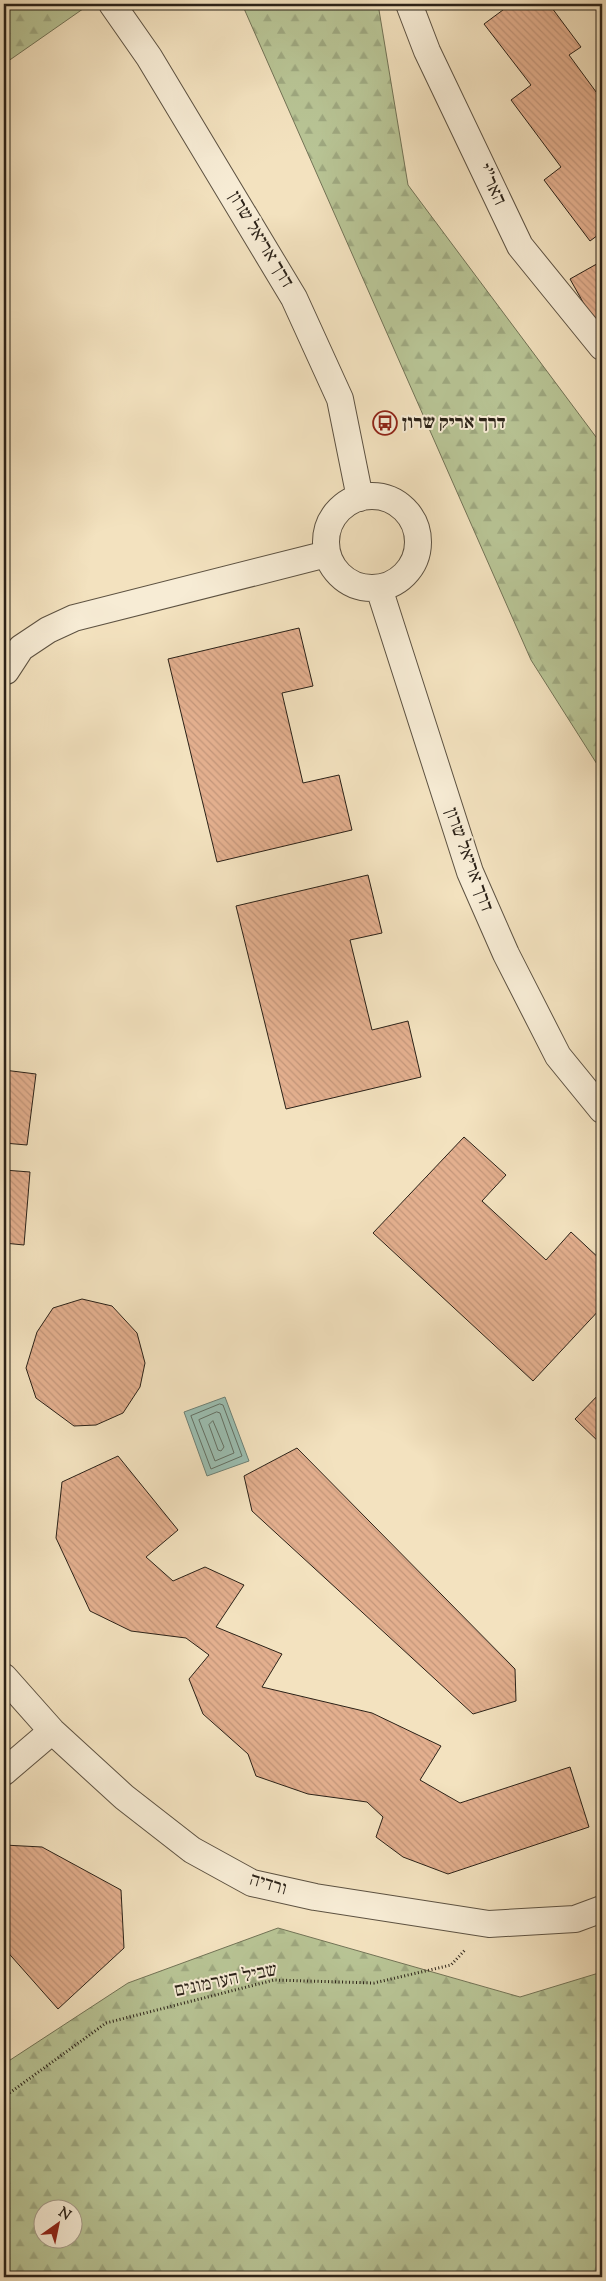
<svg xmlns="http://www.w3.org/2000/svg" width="606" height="2281" font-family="'Sorts Mill Goudy','Frank Ruhl Libre',serif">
  <defs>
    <pattern id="forest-firs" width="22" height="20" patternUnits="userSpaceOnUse" patternTransform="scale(1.25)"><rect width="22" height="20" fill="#b8c495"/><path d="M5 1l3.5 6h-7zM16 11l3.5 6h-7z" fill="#9ea880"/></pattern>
    <pattern id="building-back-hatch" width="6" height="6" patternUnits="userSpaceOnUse" patternTransform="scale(1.25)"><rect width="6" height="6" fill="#e3af8e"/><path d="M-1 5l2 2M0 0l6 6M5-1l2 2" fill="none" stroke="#c3967a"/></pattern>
  </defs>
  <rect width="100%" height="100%" fill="#f3e2bf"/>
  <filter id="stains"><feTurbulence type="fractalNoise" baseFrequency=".004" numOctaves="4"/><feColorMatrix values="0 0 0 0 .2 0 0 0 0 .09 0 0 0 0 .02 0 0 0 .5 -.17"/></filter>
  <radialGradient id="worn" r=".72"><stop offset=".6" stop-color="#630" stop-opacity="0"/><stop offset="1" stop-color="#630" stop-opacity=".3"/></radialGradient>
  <path fill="url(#forest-firs)" stroke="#727356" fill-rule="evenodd" d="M4,4H90L4,64Z
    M242,4H378L408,185L602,445V772L531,660Z
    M278,1928L520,1997L602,1972V2277H4V2064L128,1983ZM42,2208H72V2238H42Z"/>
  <path fill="#9bbeb1" stroke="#6e8074" d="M225,1397L249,1461L207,1476L184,1412Z"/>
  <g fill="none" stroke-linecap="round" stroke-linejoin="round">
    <path stroke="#637064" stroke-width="1" d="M220,1404L223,1405L242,1456L211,1469L191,1416Z
      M217,1412L220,1413L234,1453L215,1461L199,1420Z
      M213,1421L224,1447L221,1451L218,1450L209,1425Z"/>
  </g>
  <path fill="url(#building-back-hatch)" stroke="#2b2218" d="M511,4H549L581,47L569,55L602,100V232L590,241L544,180L561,167L511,100L531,85L484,24Z
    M602,261V336L570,279Z
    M299,628L313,686L282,693L303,783L339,775L352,830L217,862L168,659Z
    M368,875L382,933L350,940L372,1030L408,1021L421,1077L286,1109L236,906Z
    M4,1070L36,1074L27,1145L4,1143Z
    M464,1137L506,1175L482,1201L546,1260L571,1232L602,1261V1307L533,1381L373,1233Z
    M4,1170L30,1172L24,1245L4,1243Z
    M82,1299L112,1306L137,1333L145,1363L140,1387L123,1413L96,1425L74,1426L36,1398L26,1368L37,1332L53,1308Z
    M602,1391V1445L575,1419Z
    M297,1448L515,1669L516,1701L473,1714L252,1511L244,1476Z
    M118,1456L178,1530L146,1557L173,1581L205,1567L244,1585L216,1627L282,1654L262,1687L372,1713L441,1746L420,1780L460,1803L570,1767L589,1827L448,1874L403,1857L376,1837L383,1817L367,1802L308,1794L256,1776L248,1754L203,1714L189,1679L209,1655L186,1638L131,1631L90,1611L56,1538L62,1482Z
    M4,1845L42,1847L121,1890L124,1948L58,2009L4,1948Z"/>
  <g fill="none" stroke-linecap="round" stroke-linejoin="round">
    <g stroke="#5d5242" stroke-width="28">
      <path id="minor" d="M112,4L149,57L294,298L340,399L360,498
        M409,4L427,51L520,246L602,347
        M326 542a46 46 0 1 1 92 0a46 46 0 1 1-92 0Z
        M379,588L470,872L506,954L558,1056L602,1110
        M6,671L21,648L48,630L74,618L327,554
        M4,1677L52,1731L124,1797L192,1850L252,1883L315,1897L489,1924L575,1919L602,1909
        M4,1772L52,1731"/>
    </g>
    <path stroke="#2b2218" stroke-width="3" stroke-dasharray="1 2.5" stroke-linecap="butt" d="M4,2097L106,2023L274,1980L374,1983L451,1965L465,1950"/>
    <use href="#minor" stroke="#f7ecd5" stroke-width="26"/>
  </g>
  <defs>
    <g id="bus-ring" transform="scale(1.25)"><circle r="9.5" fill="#f7ecd5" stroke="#8f2418" stroke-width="1.5"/><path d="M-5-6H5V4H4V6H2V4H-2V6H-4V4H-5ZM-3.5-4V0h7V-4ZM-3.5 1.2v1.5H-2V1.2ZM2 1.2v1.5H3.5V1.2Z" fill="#8f2418"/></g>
  </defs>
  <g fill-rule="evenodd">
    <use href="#bus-ring" x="385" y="423"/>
  </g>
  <g text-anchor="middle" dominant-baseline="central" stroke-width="4" stroke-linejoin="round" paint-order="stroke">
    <g font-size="19" fill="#2b2218" stroke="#f7ecd5">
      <text transform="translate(491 185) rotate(65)">האר"י</text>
      <text transform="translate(260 240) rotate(59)">דרך אריאל שרון</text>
      <text transform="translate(468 860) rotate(70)">דרך אריאל שרון</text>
      <text transform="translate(268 1885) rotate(16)">ורדיה</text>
      <text transform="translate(226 1981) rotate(-12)">שביל הערמונים</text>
    </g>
    <g font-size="19" font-weight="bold" fill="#2b2218" stroke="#f7ecd5" text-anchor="start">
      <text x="402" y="423">דרך אריק שרון</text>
    </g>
  </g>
  <rect width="606" height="2281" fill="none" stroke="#f3e2bf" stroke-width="20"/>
  <rect x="5" y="5" width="596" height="2271" fill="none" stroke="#2b2218" stroke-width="2.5"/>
  <rect x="10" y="10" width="586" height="2261" fill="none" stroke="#2b2218"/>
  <g transform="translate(58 2224) rotate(33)"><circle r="24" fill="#f7ecd5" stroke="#a59b89"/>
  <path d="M0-4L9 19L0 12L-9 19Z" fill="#8f2418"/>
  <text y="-8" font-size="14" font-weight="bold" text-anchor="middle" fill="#2b2218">N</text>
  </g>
  <rect width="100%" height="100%" filter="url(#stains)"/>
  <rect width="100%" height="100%" fill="url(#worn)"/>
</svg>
